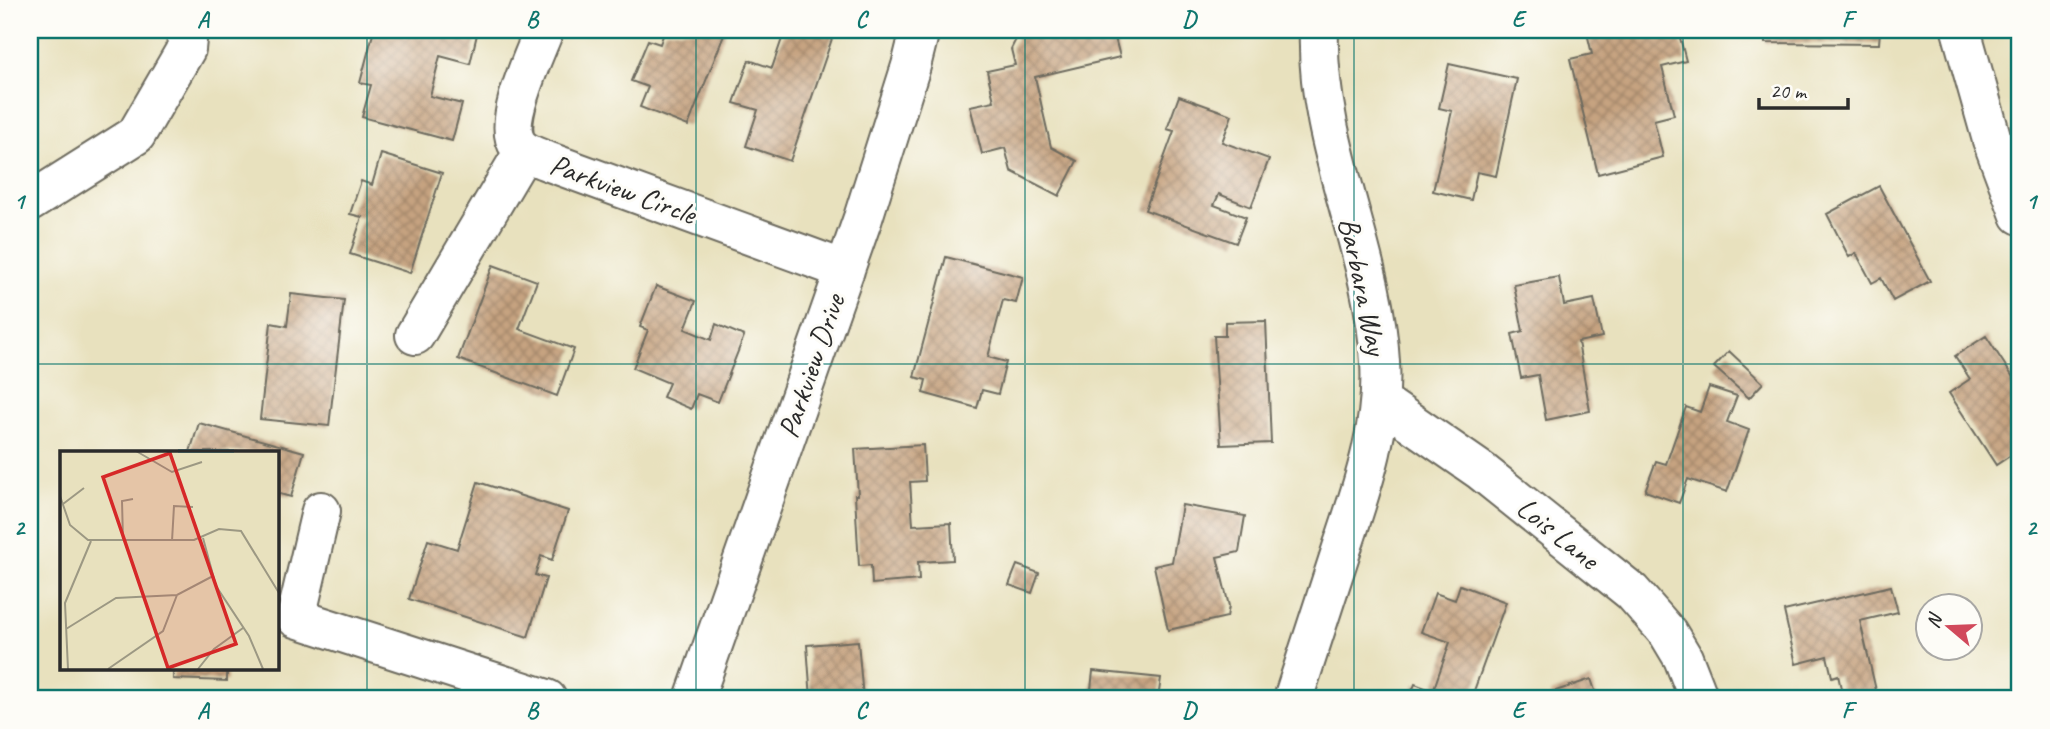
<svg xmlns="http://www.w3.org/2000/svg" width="2050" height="729" font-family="Caveat,sans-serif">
  <defs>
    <pattern id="building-cross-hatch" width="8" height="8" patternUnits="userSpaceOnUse" patternTransform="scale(1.75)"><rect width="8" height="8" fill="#c6a380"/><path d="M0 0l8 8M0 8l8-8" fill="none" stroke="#a18569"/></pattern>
  </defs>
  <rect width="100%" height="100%" fill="#fdfcf7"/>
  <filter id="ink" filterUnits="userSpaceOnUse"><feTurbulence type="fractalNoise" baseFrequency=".0143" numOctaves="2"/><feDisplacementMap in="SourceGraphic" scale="14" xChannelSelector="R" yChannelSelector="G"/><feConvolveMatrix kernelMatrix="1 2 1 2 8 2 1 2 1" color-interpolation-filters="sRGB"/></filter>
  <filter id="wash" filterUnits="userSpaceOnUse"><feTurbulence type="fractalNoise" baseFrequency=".00686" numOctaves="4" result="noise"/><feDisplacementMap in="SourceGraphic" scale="28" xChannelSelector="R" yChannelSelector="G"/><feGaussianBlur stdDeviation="1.57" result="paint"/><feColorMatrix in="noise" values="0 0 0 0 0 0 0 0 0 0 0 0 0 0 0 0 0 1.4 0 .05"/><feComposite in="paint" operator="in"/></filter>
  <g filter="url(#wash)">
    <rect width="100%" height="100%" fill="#e8e1be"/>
    <g id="blocks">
      <path fill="url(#building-cross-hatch)" d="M374,30H478L470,64L440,56L430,96L462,104L452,141L362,117L371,85L360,83Z
        M665,30H726L688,126L640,107L648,87L631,81L648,40L660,44Z
        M785,30H835L790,161L746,146L758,110L734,103L749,60L772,68Z
        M1040,30H1113L1120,57L1035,77L1051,147L1077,161L1059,196L1011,171L1005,148L982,154L970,106L994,101L987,71L1015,65L1011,49L1018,35Z
        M1600,30H1678L1686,61L1662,67L1674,115L1654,120L1663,157L1598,174L1570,59L1592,54L1587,33Z
        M1765,30H1880L1879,44L1765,43Z
        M1449,64L1517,79L1496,176L1477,172L1471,200L1433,191L1452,111L1439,108Z
        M1179,96L1232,115L1222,142L1269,159L1251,207L1219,194L1214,205L1246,217L1236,243L1145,210L1174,131L1167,129Z
        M381,154L442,173L410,273L350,254L362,217L350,214L361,181L372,185Z
        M1879,186L1930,281L1893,301L1881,278L1872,283L1856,253L1849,257L1827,214Z
        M946,257L1023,277L1016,303L1003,300L988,357L1006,362L998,394L982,390L977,408L923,393L926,380L914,377Z
        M493,265L537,281L519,329L574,349L557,396L458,359Z
        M1559,277L1564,305L1594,299L1602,337L1578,342L1590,411L1546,420L1538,375L1521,378L1512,334L1523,331L1514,285Z
        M656,286L696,301L685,329L711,340L716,324L744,336L718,402L697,394L691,409L663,397L669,383L633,368L648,330L640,327Z
        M291,294L344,300L329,426L260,419L271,323L287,326Z
        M1266,321L1271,443L1221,445L1214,336H1225V322Z
        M1986,336L2020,388V449L1996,465L1949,393L1970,379L1955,356Z
        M1729,351L1763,383L1749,398L1714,367Z
        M1709,387L1737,396L1727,422L1749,430L1727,492L1688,479L1679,503L1645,491L1656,461L1666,464L1686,407L1700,412Z
        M199,423L304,452L291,497L276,493V452H190Z
        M923,445L925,481L910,482L913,525L951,523L953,560L918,562L919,580L872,584L871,565L859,566L855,495H858L855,449Z
        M478,482L568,511L552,560L541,556L535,575L546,578L528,637L409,599L428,540L457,549Z
        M1182,505L1245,516L1239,552L1217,557L1229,606L1227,617L1168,630L1154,566L1172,562Z
        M1017,565L1039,573L1032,593L1009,585Z
        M1460,585L1506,602L1471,699H1409L1415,684L1433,691L1450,642L1421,632L1435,593L1455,600Z
        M1891,586L1898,612L1860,621L1878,699H1819L1842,693L1838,675L1832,677L1827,656L1796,664L1784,611Z
        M858,641L863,699H811L807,645Z
        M173,668H227V681L173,679Z
        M1093,671L1161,678L1158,699H1090Z
        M1591,679L1598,699H1552L1550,693Z"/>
    </g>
  </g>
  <g filter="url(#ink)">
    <use href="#blocks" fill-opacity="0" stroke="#6d6b5e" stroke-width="2"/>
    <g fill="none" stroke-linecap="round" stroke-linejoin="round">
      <g stroke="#6d6b5e" stroke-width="42">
        <path id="minor" d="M544,30C535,54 501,123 518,145C525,154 538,157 547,161L845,270
          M1961,30L1992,140L2020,215
          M30,202L136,135L186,49L188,30
          M415,335L524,151
          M1380,401L1481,471L1632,592L1668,633L1683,658L1699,699
          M321,511L296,618L547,699
          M694,699L863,218L911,66L920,30
          M1293,699C1309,649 1326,598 1342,548C1362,488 1384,426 1380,362C1374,249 1315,144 1319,30"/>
      </g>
      <use href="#minor" stroke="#fff" stroke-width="38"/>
    </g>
  </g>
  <path fill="none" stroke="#0f766e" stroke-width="2" stroke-opacity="0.55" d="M367,30V699M696,30V699M1025,30V699M1354,30V699M1683,30V699M30,364H2020"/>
  <g text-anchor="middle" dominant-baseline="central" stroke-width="6" stroke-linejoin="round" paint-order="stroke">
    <g font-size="30" fill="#2b2b2b" stroke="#fdfcf7">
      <text transform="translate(623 189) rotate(20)">Parkview Circle</text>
      <text transform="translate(1363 286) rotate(78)">Barbara Way</text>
      <text transform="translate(811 366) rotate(-71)">Parkview Drive</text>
      <text transform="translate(1558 533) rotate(39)">Lois Lane</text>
    </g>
  </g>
  <g transform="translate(60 451)">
    <rect width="219" height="219" fill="#e8e1be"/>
    <path fill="none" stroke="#4cb6c9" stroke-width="3.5" d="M118,0H174"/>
    <path fill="none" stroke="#9c9883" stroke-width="2" d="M76,0L112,21L142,11M0,45L10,74L28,89H134L159,78L181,80L219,142M3,53L24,37M143,87L156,135L189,185L203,218M63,89L62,50L73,48M112,90L114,55L133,56M6,178L56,147L117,144L153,125M8,218L5,152L31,90M48,218L103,180L117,144M138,218L154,198L183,177"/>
    <path fill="#d62828" fill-opacity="0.15" stroke="#d62828" stroke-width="3.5" d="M110,2L176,193L108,217L43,26Z"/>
    <rect width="219" height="219" fill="none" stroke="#2b2b2b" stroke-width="3.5"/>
  </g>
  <rect width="2050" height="729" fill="none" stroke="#fdfcf7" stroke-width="77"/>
  <g transform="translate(1949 627) rotate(289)"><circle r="33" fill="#fdfcf7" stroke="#a9a8a5" stroke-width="2"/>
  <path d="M0-5L12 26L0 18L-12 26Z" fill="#d1495b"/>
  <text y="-10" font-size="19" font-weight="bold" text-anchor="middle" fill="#2b2b2b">N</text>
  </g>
  <path d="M1759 98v10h89v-10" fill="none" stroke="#2b2b2b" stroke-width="3.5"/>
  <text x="1770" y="98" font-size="21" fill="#2b2b2b" stroke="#fdfcf7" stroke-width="5" paint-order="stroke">20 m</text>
  <rect x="38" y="38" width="1973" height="652" fill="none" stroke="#0f766e" stroke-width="2.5"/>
  <g font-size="23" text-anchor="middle" font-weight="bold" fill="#0f766e">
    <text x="203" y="27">A</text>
    <text x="532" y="27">B</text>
    <text x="861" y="27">C</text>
    <text x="1189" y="27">D</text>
    <text x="1518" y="27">E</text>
    <text x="1847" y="27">F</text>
    <text x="19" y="209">1</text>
    <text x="2031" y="209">1</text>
    <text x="19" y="535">2</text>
    <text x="2031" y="535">2</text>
    <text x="203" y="718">A</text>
    <text x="532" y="718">B</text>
    <text x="861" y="718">C</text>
    <text x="1189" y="718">D</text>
    <text x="1518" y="718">E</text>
    <text x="1847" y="718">F</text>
  </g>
</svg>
